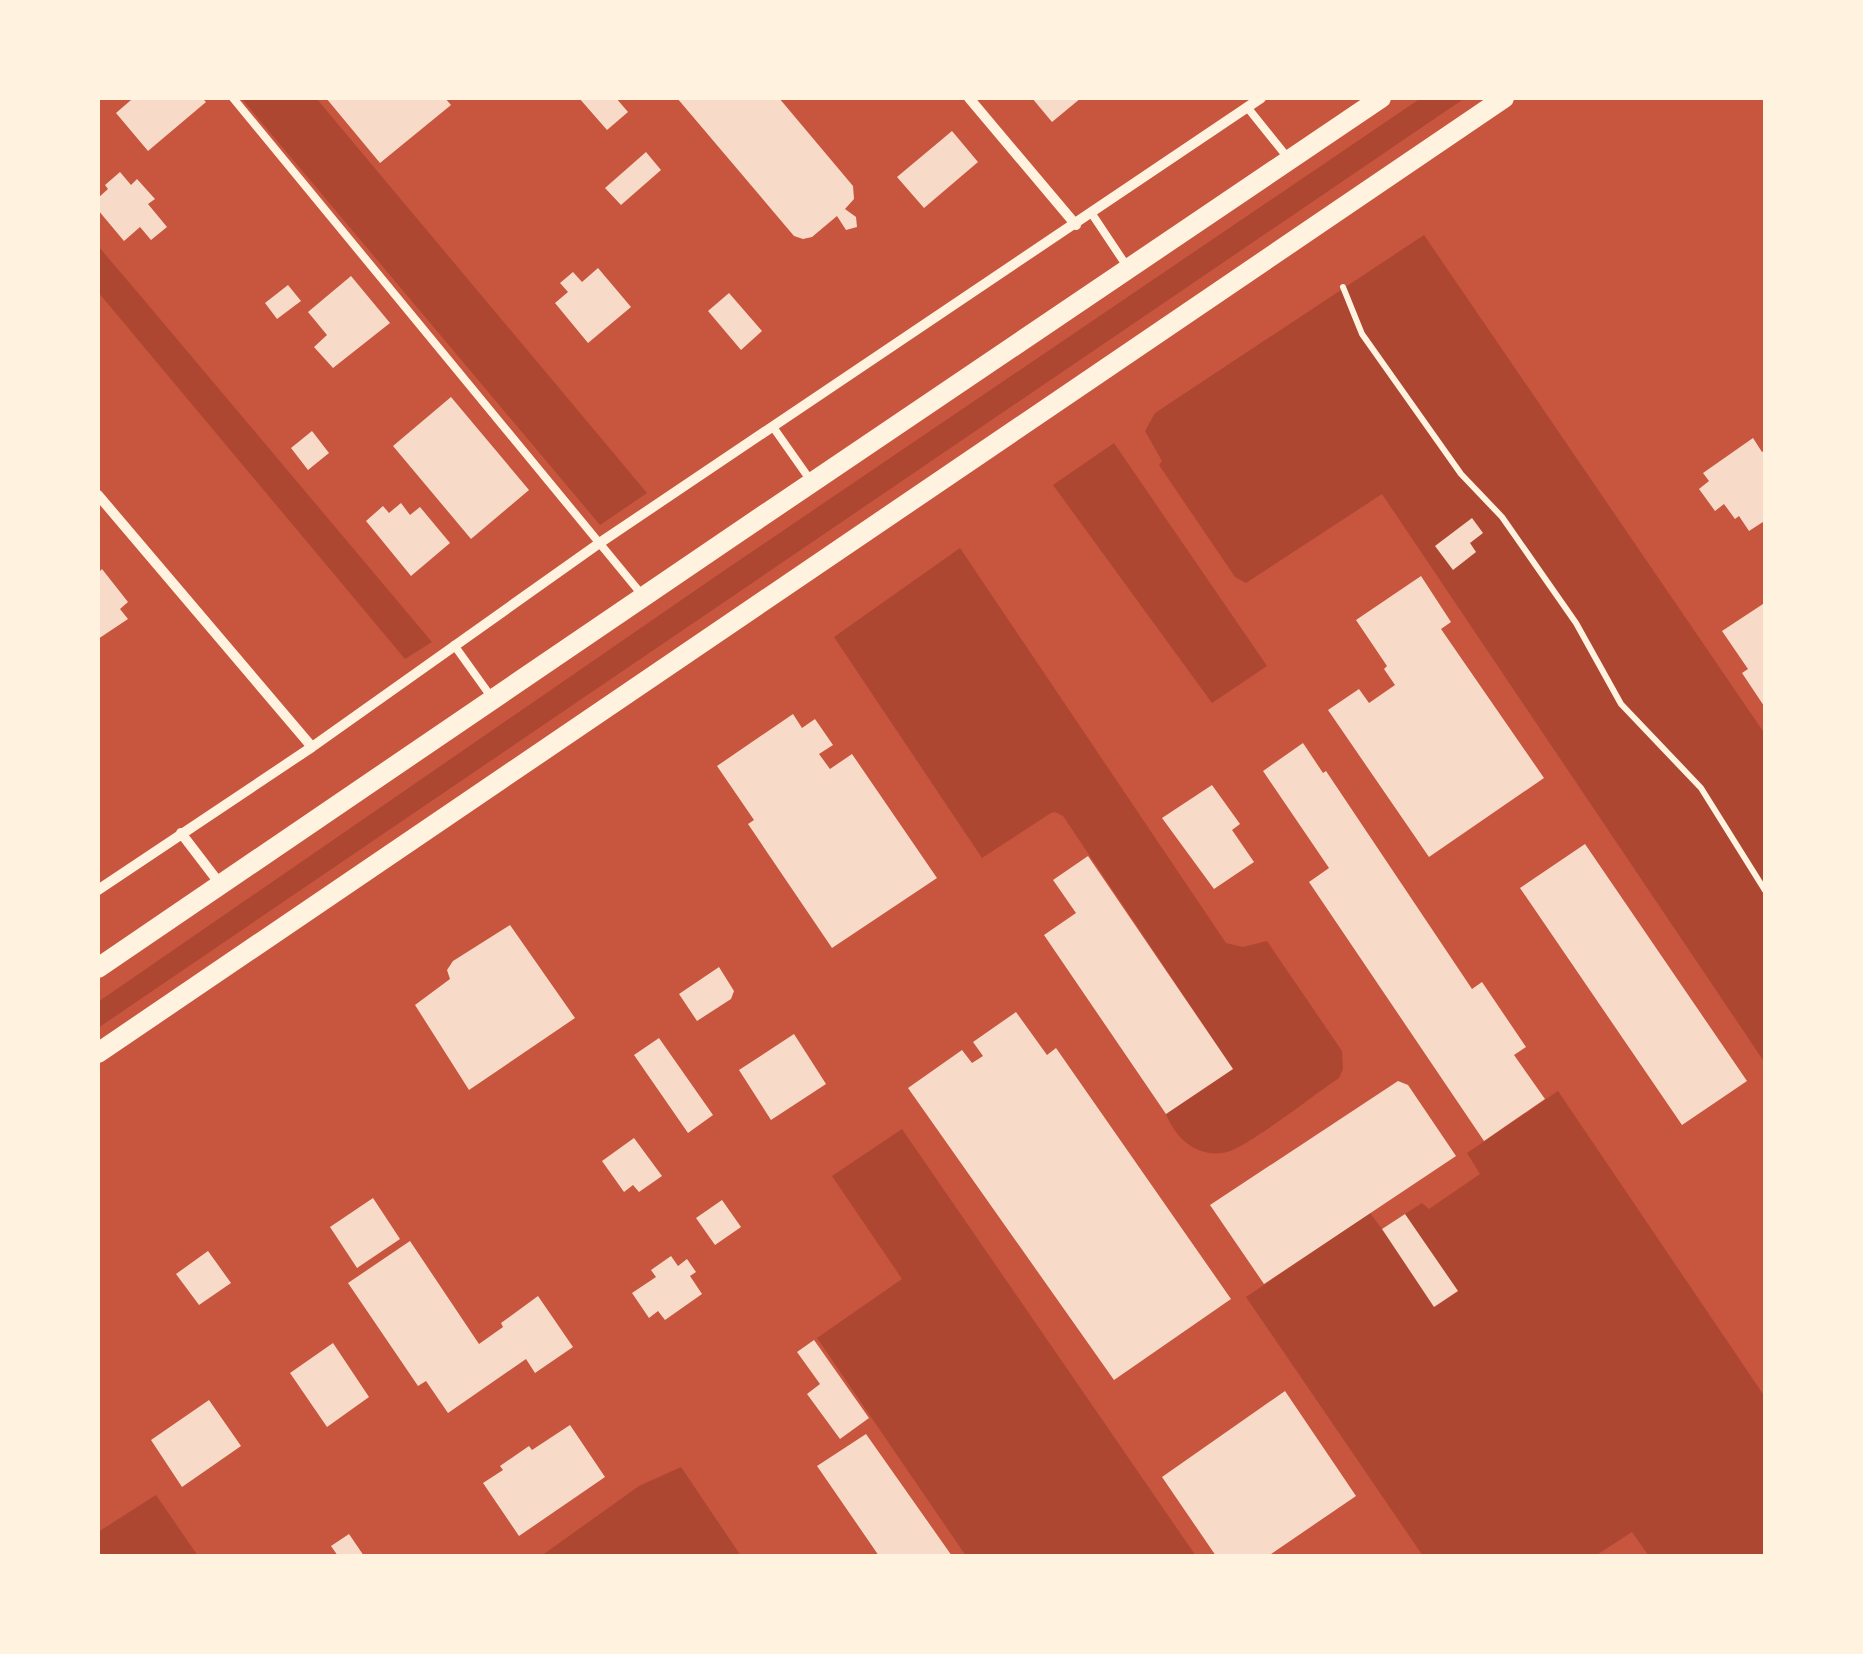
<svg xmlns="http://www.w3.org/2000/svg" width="1863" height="1654" font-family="'Source Sans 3',sans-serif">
  <rect width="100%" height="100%" fill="#c8553d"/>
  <path fill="#ae4732" d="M241,98H316L647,493L600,525Z
    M1421,98H1465L98,1028V1002L722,572Z
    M1424,235L1765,734V1063L1382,494L1246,583L1235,577L1159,465L1162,461L1145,431L1155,413Z
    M98,246L139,294L432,642L405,659L98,292Z
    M1114,443L1267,666L1212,703L1053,485Z
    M960,548L1226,943L1243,947L1267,941L1342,1051L1343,1069L1339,1078C1315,1094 1249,1146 1227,1152C1198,1159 1176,1139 1166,1114L1233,1069L1063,816L1055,812L1051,813L982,858L834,637Z
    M1558,1091L1765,1397V1556H1649L1632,1532L1595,1556H1423L1246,1297L1370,1213L1382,1229L1422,1203L1429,1209L1480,1174L1467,1153Z
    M902,1129L1196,1556H966L817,1338L902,1279L832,1176Z
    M681,1467L741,1556H541L639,1486Z
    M156,1495L198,1556H98V1532Z"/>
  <path fill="#f7dbc8" d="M129,98H202L206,102L148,151L116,113L131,100Z
    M326,98H445L451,105L380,163Z
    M579,98H616L628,112L607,130Z
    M677,98H779L853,186L854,199L845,209L856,217L857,227L846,230L837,216L812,237L803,239L794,236Z
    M1032,98H1081L1052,122Z
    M952,131L978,162L924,208L897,177Z
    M646,152L661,170L621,205L605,188Z
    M120,172L131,185L137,179L155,199L148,204L167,227L151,240L140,227L124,241L98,210V198L108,189L105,185Z
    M598,268L631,307L588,343L555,303L568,292L560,283L573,272L582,282Z
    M351,276L390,323L333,368L314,347L327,335L308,312Z
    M288,285L301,301L277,319L265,303Z
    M729,293L762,331L741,350L708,311Z
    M451,397L529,490L471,539L393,446Z
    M312,431L329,453L308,470L291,448Z
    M1753,438L1762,452L1766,449V520L1749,531L1739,516L1735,519L1724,504L1715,511L1699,489L1709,481L1703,473Z
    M401,503L410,515L420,507L450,543L411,576L366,521L383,506L389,513Z
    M1472,518L1483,533L1470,543L1476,552L1453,570L1435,546Z
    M102,569L128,602L120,609L128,619L98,639V573Z
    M1421,576L1451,622L1441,629L1544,778L1429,857L1328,710L1359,689L1369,703L1395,685L1384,669L1387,666L1356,620Z
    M1766,602V709L1742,673L1748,669L1722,631Z
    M793,714L802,728L815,719L833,745L819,754L830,769L852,754L937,878L832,948L748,824L754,820L717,766Z
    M1303,743L1323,773L1326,771L1472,989L1482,982L1526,1047L1514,1055L1545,1099L1484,1141L1309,882L1329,868L1263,771Z
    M1212,785L1240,824L1232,830L1254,862L1214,889L1162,818Z
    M1585,844L1747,1081L1682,1125L1520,888Z
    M1088,856L1233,1069L1166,1114L1044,935L1076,913L1053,880Z
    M510,925L575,1018L469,1090L415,1005L450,979L447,970L453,961Z
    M719,967L734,991L731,999L697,1021L679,994Z
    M1016,1012L1047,1055L1056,1048L1231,1299L1114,1380L908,1088L962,1050L972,1063L983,1056L973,1042Z
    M794,1034L826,1084L771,1120L739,1070Z
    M659,1038L713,1115L688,1133L634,1055Z
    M1398,1081L1408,1085L1456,1156L1264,1284L1210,1205Z
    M634,1138L662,1176L639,1192L633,1185L624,1192L602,1161Z
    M373,1198L400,1239L357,1268L330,1227Z
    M722,1200L741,1227L715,1245L696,1218Z
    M1405,1214L1458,1291L1434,1307L1382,1229Z
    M410,1241L479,1344L503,1327L501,1323L538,1296L573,1347L535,1373L526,1359L448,1413L426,1381L418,1386L348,1283Z
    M208,1251L231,1283L199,1305L176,1274Z
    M671,1256L678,1266L687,1259L696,1272L690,1276L702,1294L665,1320L658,1311L649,1318L632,1293L656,1277L651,1270Z
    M814,1340L869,1418L840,1439L807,1394L820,1384L797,1352Z
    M333,1343L369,1397L327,1427L290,1373Z
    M1285,1391L1356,1496L1268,1556H1216L1162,1477Z
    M209,1400L241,1446L182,1487L151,1440Z
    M570,1425L605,1477L519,1536L483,1483L503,1470L500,1466L529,1446L532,1450Z
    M866,1434L952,1556H879L817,1466Z
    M349,1534L364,1556H338L331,1546Z"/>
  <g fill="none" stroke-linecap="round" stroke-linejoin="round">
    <path stroke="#fff3e0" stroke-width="6" d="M1343,287L1362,334L1461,474L1502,517L1576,623L1621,704L1701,788L1766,892"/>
    <path stroke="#fff3e0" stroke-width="8" d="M233,98L643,596
      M1247,107L1288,158
      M1092,214L1128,268
      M773,427L811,481
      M454,645L492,698"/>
    <path stroke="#fff3e0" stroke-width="10" d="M969,98L1076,225
      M98,495L312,747
      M181,833L220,884
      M98,890L312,747L601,542L1261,98"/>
    <path stroke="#fff3e0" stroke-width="20" d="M98,968C525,678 952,385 1381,98
      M98,1053L1504,98"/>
  </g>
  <rect width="1863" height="1654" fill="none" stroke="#fff3e0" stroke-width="200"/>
</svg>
